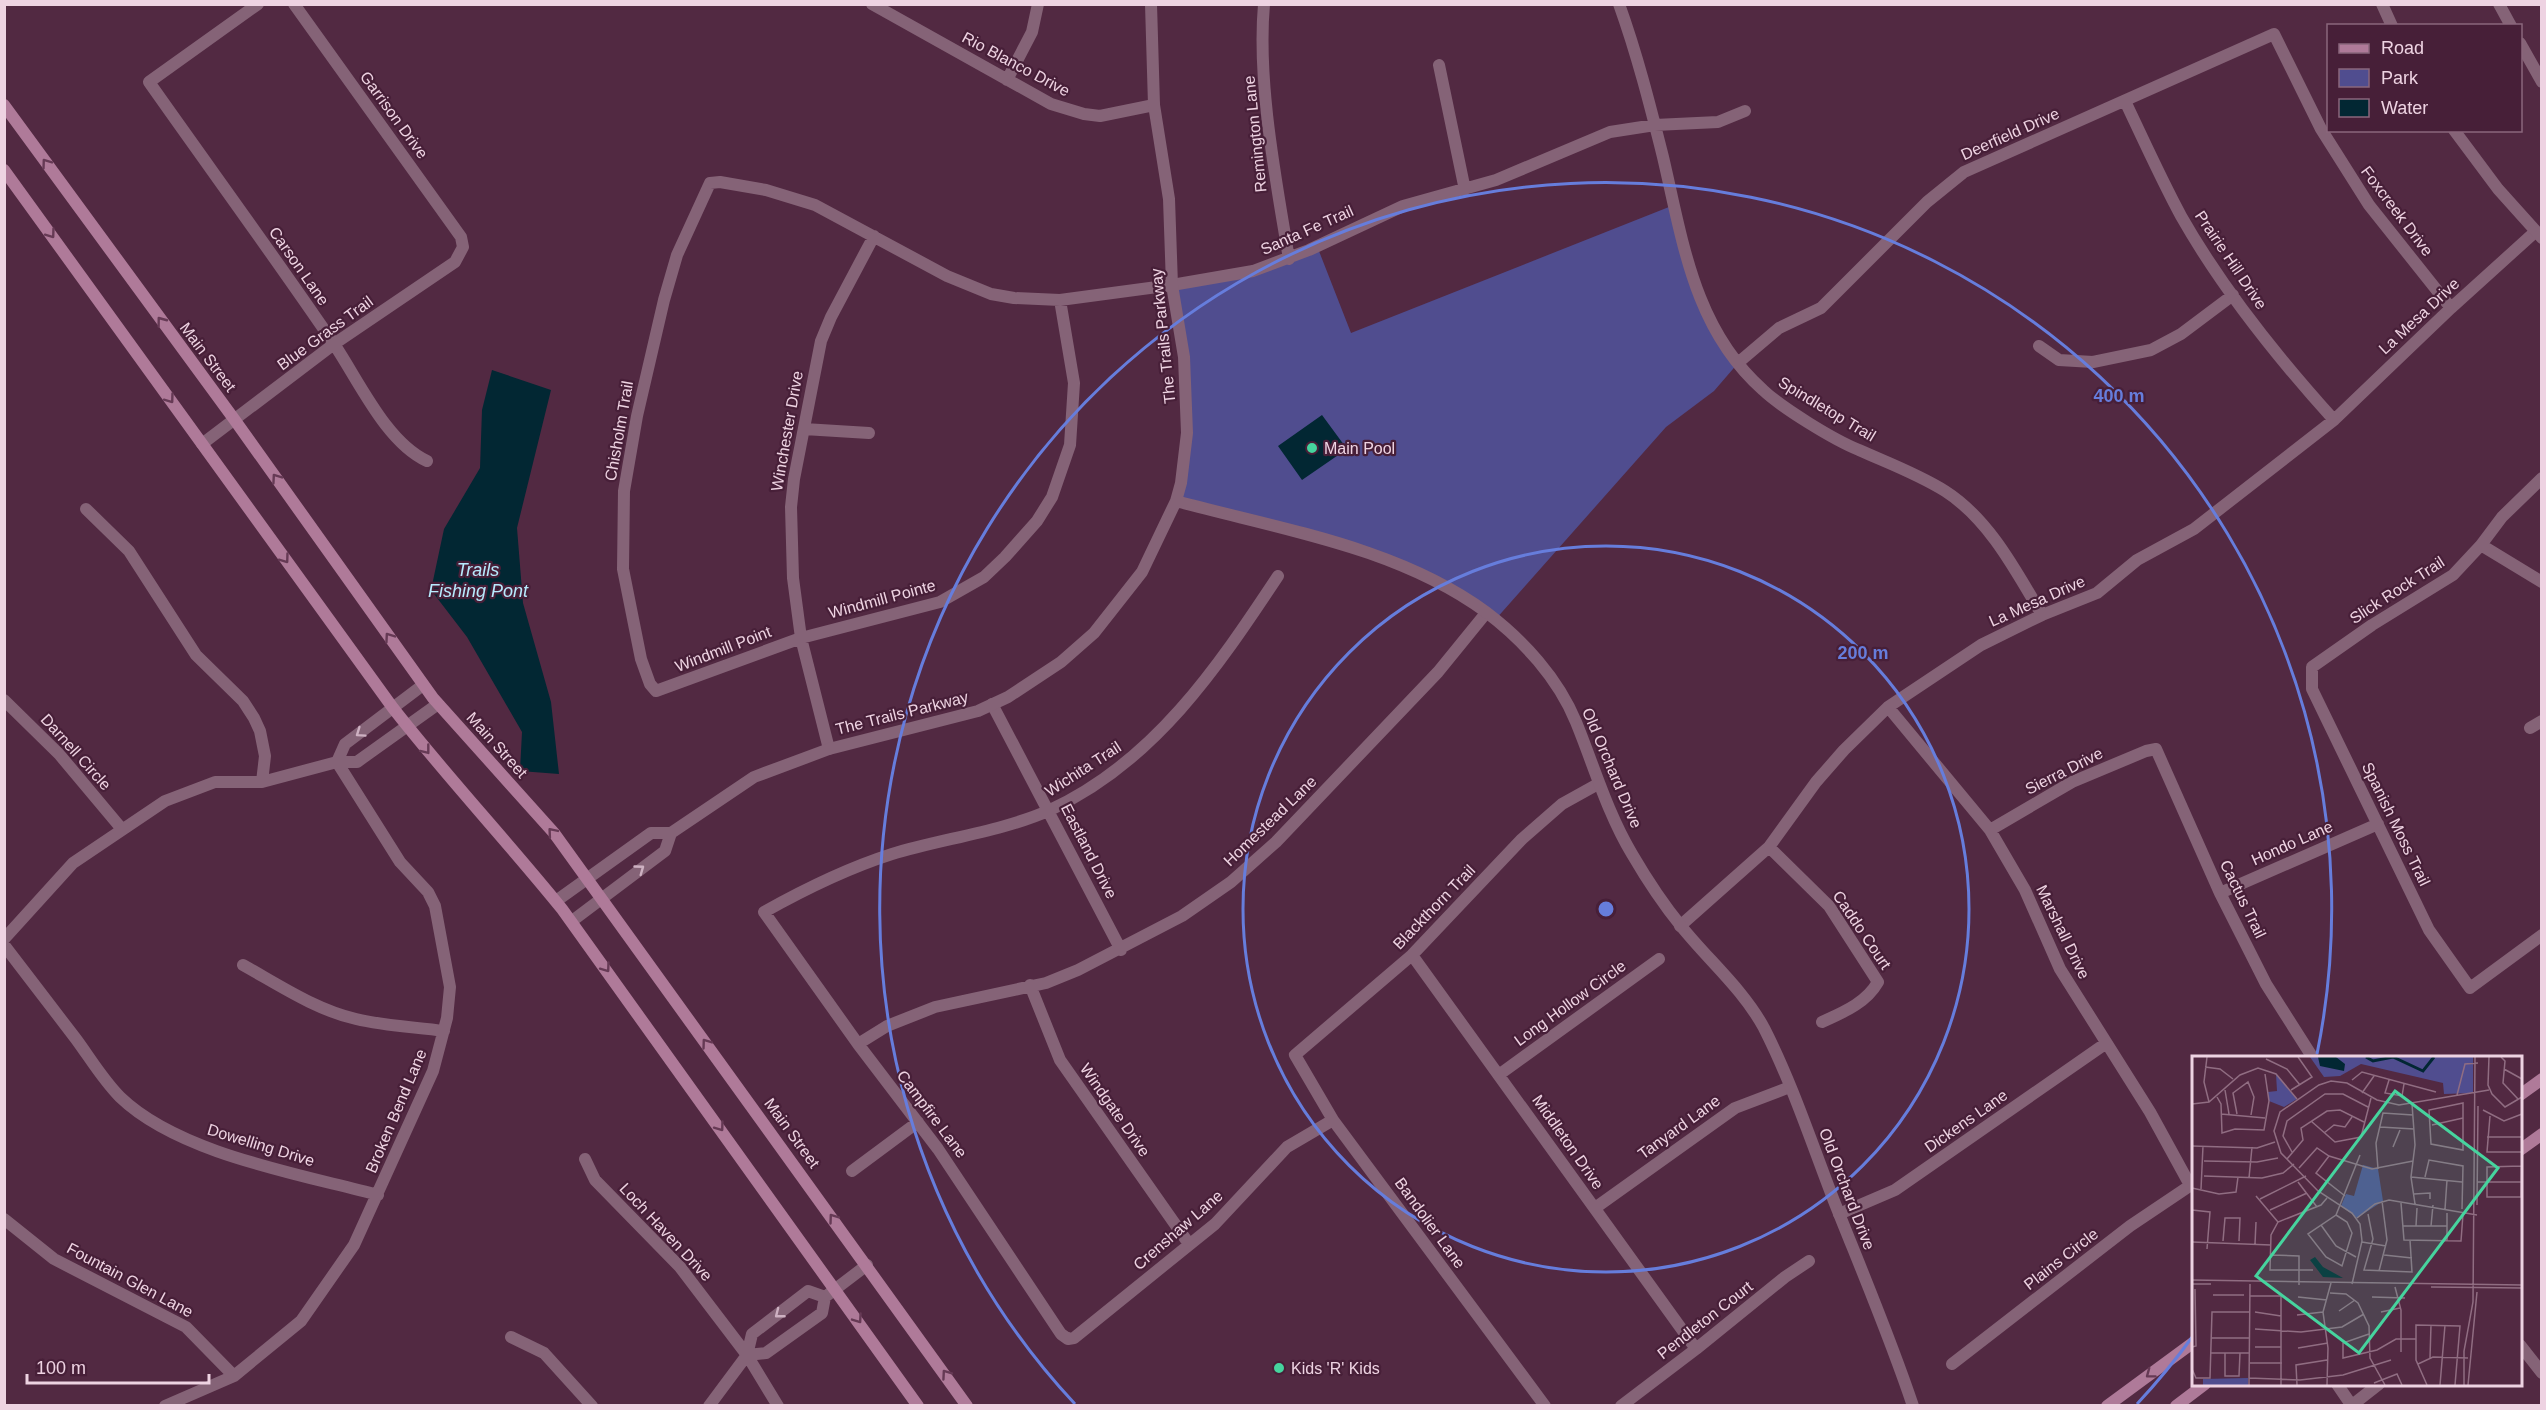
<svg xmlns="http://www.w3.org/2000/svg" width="2546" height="1410" font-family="Arial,sans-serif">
  <rect width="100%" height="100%" fill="#522942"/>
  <path fill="#504d8f" d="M1674,205L1693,280L1739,362L1714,391L1666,427L1495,620L1415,570L1176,501L1187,436L1172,285L1253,271L1317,246L1351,333Z"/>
  <path fill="#022733" d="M492,370L551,390L517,528L523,603L551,702L559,774L520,771L522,732L467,637L431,590L444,529L480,468L482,410Z
    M1322,415L1347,449L1302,480L1278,446Z"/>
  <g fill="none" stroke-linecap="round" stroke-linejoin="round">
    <path stroke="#856377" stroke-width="12" d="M258,4L149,82C211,170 274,256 334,344C359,381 386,442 427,461
      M872,4L1051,104L1084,114L1100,116L1154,105
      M1264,4C1257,83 1276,180 1289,259
      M1619,4C1637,54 1650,105 1663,157C1683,242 1694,329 1763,390C1782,408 1834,440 1859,450C1888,463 1918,474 1945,491C1989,519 2016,571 2042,615
      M2499,4L2511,26
      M2520,43L2542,82
      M1439,65L1465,190
      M1007,80L1032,32L1038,4
      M2125,101C2143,139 2161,179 2181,216C2223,290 2277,357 2334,420
      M1060,300L1074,383L1070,445L1052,497L1037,521L1005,557L984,577L940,602L801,638L656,691L650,684L641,659L623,569L624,491L637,416L664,300L677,255L710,183L720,182L766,190L815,205L947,276L991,294L1014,298L1060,300L1172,285L1253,271L1309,250L1403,206L1496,180L1610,132L1655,125L1718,122L1745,111
      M2039,346L2059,360L2093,362L2151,350L2181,334L2233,295
      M1739,362L1779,328L1821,308L1927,202L1964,172L2274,34L2321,129L2369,205L2451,308
      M804,429L869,433
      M202,444L334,344L455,262L463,247L461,237L294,4
      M2542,478L2502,517L2481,545L2453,575L2372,625L2312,667V689L2429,930L2470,988L2542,935
      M86,509L129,551L196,655L243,701L254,718L260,731L265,756L262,782
      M2481,545L2542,582
      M1278,576C1217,668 1154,762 1050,810C1004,831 941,839 892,854C848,868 805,889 764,912L858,1044L938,1149L1061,1334L1068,1339L1074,1338L1215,1224L1287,1147L1333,1120
      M4,700L59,754L121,828
      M992,704L1121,950
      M1888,707L1990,830L2025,890L2060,969L2150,1112L2190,1185
      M2530,728L2542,721
      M829,749L801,638L793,578L791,507L794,479L821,341L831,317L874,236
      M337,762L345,744L423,685
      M1990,830L2072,782L2146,751L2156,749L2220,893L2266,984L2313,1058
      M1769,847L1829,906L1878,982C1866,1003 1844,1012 1822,1022
      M2220,893L2378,824
      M1680,926L1769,847L1816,782L1844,750L1888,707L1981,645L2042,615L2097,593L2137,560L2194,529L2334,420L2451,308L2535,232
      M4,939L73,863L165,801L215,782H262L337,762H357L438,704
      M4,945C28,976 52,1008 76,1039C90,1058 103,1080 120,1097C179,1154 300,1174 378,1195
      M1412,955L1696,1349
      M243,965C279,985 316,1010 356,1019C385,1026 415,1027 444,1031
      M1030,985L1060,1060L1189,1244
      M858,1044L887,1026L935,1007L1046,983L1078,970L1182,916L1231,882L1276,842L1438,672L1486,613
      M1500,1074L1659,959
      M585,1159L595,1180L680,1267L747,1355L778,1406
      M852,1171L918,1122
      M1595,1208L1735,1108L1790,1087
      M1839,1214L1895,1190L2105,1044
      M4,1219L54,1259L186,1327L234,1376
      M511,1337L544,1353L592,1406
      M2520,1345L2542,1373
      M747,1355L766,1353L822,1313L825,1297L867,1265
      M1952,1364L2130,1226L2194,1183
      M2337,1384L2352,1406
      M165,1406L234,1376L301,1321L354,1245L433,1071L447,1018L450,987L435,906L428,892L400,862L337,762
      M709,1406L747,1355L752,1334L808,1291L825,1297
      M1545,1406L1333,1120L1295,1055L1412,955L1522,839L1562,804L1598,784
      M1621,1406L1696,1349L1785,1277L1809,1261
      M2351,1406L2379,1384"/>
    <path stroke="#856377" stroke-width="12" d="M2382,4L2392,26
      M2454,130L2498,189L2542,238
      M1176,501C1279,529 1398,547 1486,612C1523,640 1558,678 1576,722C1594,766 1607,812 1632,854C1646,878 1663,904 1681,926C1708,960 1743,989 1764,1028C1792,1083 1812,1144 1834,1201C1861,1269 1890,1337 1913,1406
      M556,901L651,833H671L754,777L829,749L978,711L1008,697L1061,662L1094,633L1142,572L1176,501L1181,483L1187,433L1184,357L1172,285L1169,199L1154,105L1151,4
      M572,921L665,851L671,833"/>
    <path stroke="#af7a99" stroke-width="12" d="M4,105L234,419L433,698L554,833L967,1406
      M4,170L393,708C447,777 507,841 562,909L918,1406
      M2520,1095L2542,1079
      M2520,1150L2542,1134
      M2107,1406L2194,1342
      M2176,1406L2205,1384"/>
  </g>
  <defs><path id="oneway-chevron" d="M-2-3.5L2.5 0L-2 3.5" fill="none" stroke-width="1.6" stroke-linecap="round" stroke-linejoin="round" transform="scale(1.5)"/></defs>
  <g stroke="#663a55">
    <use href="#oneway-chevron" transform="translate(46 163) rotate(-126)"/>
    <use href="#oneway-chevron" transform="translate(51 234) rotate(54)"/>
    <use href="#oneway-chevron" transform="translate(161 321) rotate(-127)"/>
    <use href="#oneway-chevron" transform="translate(170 399) rotate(54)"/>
    <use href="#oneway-chevron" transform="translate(276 478) rotate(-125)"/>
    <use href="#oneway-chevron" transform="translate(285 559) rotate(54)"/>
    <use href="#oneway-chevron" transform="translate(389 637) rotate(-125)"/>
    <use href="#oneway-chevron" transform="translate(426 750) rotate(52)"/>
    <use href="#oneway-chevron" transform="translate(552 832) rotate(-130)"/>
    <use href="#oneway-chevron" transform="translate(606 968) rotate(54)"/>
    <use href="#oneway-chevron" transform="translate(706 1043) rotate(-126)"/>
    <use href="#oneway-chevron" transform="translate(720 1127) rotate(54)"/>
    <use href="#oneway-chevron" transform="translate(833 1218) rotate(-126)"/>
    <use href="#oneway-chevron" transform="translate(858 1319) rotate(55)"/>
    <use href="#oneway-chevron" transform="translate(946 1374) rotate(-125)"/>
    <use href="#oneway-chevron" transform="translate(2150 1374) rotate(143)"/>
  </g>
  <g stroke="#ceb1c2">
    <use href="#oneway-chevron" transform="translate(360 733) rotate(145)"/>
    <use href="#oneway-chevron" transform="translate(640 869) rotate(-36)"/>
    <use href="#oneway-chevron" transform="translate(779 1314) rotate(142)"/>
  </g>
  <g fill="none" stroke="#667ddc" stroke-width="3">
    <circle cx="1606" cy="909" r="363"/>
    <path d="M2193 1336A726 726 0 0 1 2137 1404M1075 1404A726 726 0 1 1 2317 1054"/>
  </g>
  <g fill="#46d49e" stroke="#471f38" stroke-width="2">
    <circle cx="1312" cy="448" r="6"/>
    <circle cx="1279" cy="1368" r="6"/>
  </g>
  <g text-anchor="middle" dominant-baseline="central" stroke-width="4.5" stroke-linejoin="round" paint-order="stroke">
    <g font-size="16" fill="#eed3e2" stroke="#471f38">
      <text transform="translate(1016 64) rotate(28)">Rio Blanco Drive</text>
      <text transform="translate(394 115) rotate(54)">Garrison Drive</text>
      <text transform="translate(1255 134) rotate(-96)">Remington Lane</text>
      <text transform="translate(2010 134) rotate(-24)">Deerfield Drive</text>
      <text transform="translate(2397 211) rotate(53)">Foxcreek Drive</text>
      <text transform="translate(1307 230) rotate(-24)">Santa Fe Trail</text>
      <text transform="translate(2231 260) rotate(56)">Prairie Hill Drive</text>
      <text transform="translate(299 266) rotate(55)">Carson Lane</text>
      <text transform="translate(2419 316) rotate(-43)">La Mesa Drive</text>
      <text transform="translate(325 333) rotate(-36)">Blue Grass Trail</text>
      <text transform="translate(1163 336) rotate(-96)">The Trails Parkway</text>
      <text transform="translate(208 357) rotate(53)">Main Street</text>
      <text transform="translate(1827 409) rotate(31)">Spindletop Trail</text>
      <text transform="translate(619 431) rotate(-80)">Chisholm Trail</text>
      <text transform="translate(787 431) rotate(-80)">Winchester Drive</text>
      <text transform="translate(2397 590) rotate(-33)">Slick Rock Trail</text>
      <text transform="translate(882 599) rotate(-15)">Windmill Pointe</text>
      <text transform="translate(2037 601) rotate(-24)">La Mesa Drive</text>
      <text transform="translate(723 649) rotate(-21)">Windmill Point</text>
      <text transform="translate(902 713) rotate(-14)">The Trails Parkway</text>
      <text transform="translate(497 745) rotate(48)">Main Street</text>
      <text transform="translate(76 752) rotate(48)">Darnell Circle</text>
      <text transform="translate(1612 768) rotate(67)">Old Orchard Drive</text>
      <text transform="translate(1083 769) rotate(-33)">Wichita Trail</text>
      <text transform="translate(2064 771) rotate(-27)">Sierra Drive</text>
      <text transform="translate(1270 821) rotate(-44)">Homestead Lane</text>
      <text transform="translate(2396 824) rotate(64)">Spanish Moss Trail</text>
      <text transform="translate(2292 843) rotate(-24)">Hondo Lane</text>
      <text transform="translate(1089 851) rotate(63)">Eastland Drive</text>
      <text transform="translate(2243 899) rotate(64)">Cactus Trail</text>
      <text transform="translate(1434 907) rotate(-46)">Blackthorn Trail</text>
      <text transform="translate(1862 930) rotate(56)">Caddo Court</text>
      <text transform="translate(2063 932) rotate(64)">Marshall Drive</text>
      <text transform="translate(1570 1003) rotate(-36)">Long Hollow Circle</text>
      <text transform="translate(1115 1110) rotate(55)">Windgate Drive</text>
      <text transform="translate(396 1111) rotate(-67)">Broken Bend Lane</text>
      <text transform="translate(932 1114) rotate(53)">Campfire Lane</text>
      <text transform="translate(1966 1121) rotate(-35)">Dickens Lane</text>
      <text transform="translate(1679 1127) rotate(-36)">Tanyard Lane</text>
      <text transform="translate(792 1133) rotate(54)">Main Street</text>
      <text transform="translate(1568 1142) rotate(55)">Middleton Drive</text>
      <text transform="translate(261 1145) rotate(17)">Dowelling Drive</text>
      <text transform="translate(1847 1189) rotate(69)">Old Orchard Drive</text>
      <text transform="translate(1430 1223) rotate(54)">Bandolier Lane</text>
      <text transform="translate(1178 1230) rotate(-41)">Crenshaw Lane</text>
      <text transform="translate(666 1232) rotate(47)">Loch Haven Drive</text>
      <text transform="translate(2061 1259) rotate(-38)">Plains Circle</text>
      <text transform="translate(130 1280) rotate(28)">Fountain Glen Lane</text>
      <text transform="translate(1705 1320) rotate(-38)">Pendleton Court</text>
    </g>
    <g font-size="16" fill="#eed3e2" stroke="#471f38" text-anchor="start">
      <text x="1324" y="448">Main Pool</text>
      <text x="1291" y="1368">Kids 'R' Kids</text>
    </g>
    <g font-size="18" font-style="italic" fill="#b7eafd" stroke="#471f38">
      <text x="478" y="570">Trails<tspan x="478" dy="21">Fishing Pont</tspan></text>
    </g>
  </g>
  <g transform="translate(2192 1056)">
    <rect width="330" height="330" fill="#522942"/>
    <path d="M118,1H281V37L252,38L251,27L169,8L148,20L132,21ZM84,18L105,43L92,51L77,45L76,36L85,35ZM171,109L186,113L191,145L165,162L149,150L154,138L162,140ZM56,322V329H11V323Z" fill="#504d8f"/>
    <path d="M126,1H144L153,8L152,15L128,10ZM123,201L131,211L151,222L131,221L118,204Z" fill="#022733"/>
    <path fill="none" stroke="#022733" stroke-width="3" d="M174,1L181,5L201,1L231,15L242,1"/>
    <path fill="none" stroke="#906d82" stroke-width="1.5" d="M15,1L12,26L17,46M297,1L296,29L300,38L313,51L330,41M309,1L313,5L311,27L326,43M74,3L95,13L108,29M13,11L28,13L41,23M312,13L330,23M160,24L170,16L244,36M197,24L193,37L210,40L212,28M33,34L37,58M99,34L120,21L106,1M170,37L182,20M265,39L273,8L286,7M25,41L29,48L30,77L43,73L72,74L77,45L73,18M271,47V94L239,88L237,54ZM0,48L17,46L48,19L66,12L84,18L105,43M220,48L223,89L219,121L223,148M291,54L312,65L330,58M29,58L73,62M45,58L41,37L56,26L62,41L59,59M298,60L295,96H329M119,65L143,86L169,81L179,42M240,69L271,62M188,71L222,73M132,77L142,69L153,71L160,61M295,81H330V72M0,90L65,92L83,86M201,91L208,74M100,96L91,80L95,65L133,38H151L176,51M137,100L124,117L153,140M95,103L111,84L109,72L135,55L148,54L172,66M12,105L65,106L86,102M329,110L295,111V141H329L330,96M107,112L125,92L137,100L180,113L221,105M186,113L184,87L191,57L221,59M12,120L70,122L91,117L102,108M219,121L270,126M233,121L237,104L271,110L270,153M57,122L60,91M106,126L125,151M285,126H329M0,132L27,138L44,136L46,121M9,133L11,90M222,138L238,137V143M64,140L86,166M68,143L114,120M209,147L212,184L269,185L271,158M285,149L286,50M253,153L255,124M0,154L18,156L15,193M78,154L115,137M255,157V185M176,158L181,183L172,214L220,216L218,184M144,159L155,166L160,177L150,210L134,201L116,178L144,159L168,99M165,162L183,148L197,144L285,159M129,169L144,190L164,201M211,170H255M224,170L225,152M239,170L241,149M31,185L33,162H48L47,185M0,186L79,189M170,186L194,190M63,188L64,166M79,199L107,200V229M192,199L220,202M121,214H78L79,179L86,166L129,149L135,142M187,215L195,184L190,145M0,224L330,229M0,228H19M160,228L170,185L168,168L160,157L126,135L89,97L82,75L88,56L127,29L139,25L155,27L185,44L207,49L297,34M203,231L209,254V296M239,231L330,232M138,237L154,238L166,247L177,270L178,302L193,329M21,239H52M58,240H89V329M106,241L135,244M180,241L213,242M147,255L163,244M63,256L89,260M189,256L208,252M105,259L131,256M63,273L109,276L150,271L172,258M177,278L151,287V302L185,294L204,283H224M19,282H58M0,291L4,290L3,233M63,291H89M106,292L136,287M19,297H57M33,297V320H47L48,297M238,302L239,269M58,307H90M226,308L241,301L276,302M0,313L4,322H18L20,256H58M57,322L108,324L151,319L199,304M182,327L205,318L210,329M57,329L58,228M105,329L104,309L135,304M135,329L136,292L131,256L139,227M235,329L224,304V269L268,270L263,329M248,329L253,269M272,329V295L281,246L283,1M276,329L285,236"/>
    <path fill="#46d49e" fill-opacity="0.15" stroke="#46d49e" stroke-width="3" d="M203,35L306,112L167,297L64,220Z"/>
    <rect width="330" height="330" fill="none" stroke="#eed3e2" stroke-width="3"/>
  </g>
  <circle cx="1606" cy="909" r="9" fill="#667ddc" stroke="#471f38" stroke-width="3"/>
  <g font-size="18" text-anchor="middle" font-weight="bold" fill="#667ddc" stroke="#471f38" stroke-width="4.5" stroke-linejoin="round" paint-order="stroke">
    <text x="2119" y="402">400 m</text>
    <text x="1863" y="659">200 m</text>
  </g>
  <rect width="2546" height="1410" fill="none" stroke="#eed3e2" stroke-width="12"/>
  <rect x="2327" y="24" width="195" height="108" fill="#471f38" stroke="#8a677c" stroke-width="1.5"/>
  <rect x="2339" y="44" width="30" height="9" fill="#af7a99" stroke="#8a677c" stroke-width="1.5"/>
  <text x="2381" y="54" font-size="18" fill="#eed3e2">Road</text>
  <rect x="2339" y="69" width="30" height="18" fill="#504d8f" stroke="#8a677c" stroke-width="1.5"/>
  <text x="2381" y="84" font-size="18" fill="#eed3e2">Park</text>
  <rect x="2339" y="99" width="30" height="18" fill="#022733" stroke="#8a677c" stroke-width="1.5"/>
  <text x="2381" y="114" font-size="18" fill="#eed3e2">Water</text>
  <path d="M27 1374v9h182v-9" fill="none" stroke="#eed3e2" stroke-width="3"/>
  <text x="36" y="1374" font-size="18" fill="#eed3e2" stroke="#471f38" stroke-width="4.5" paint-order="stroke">100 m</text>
</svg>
